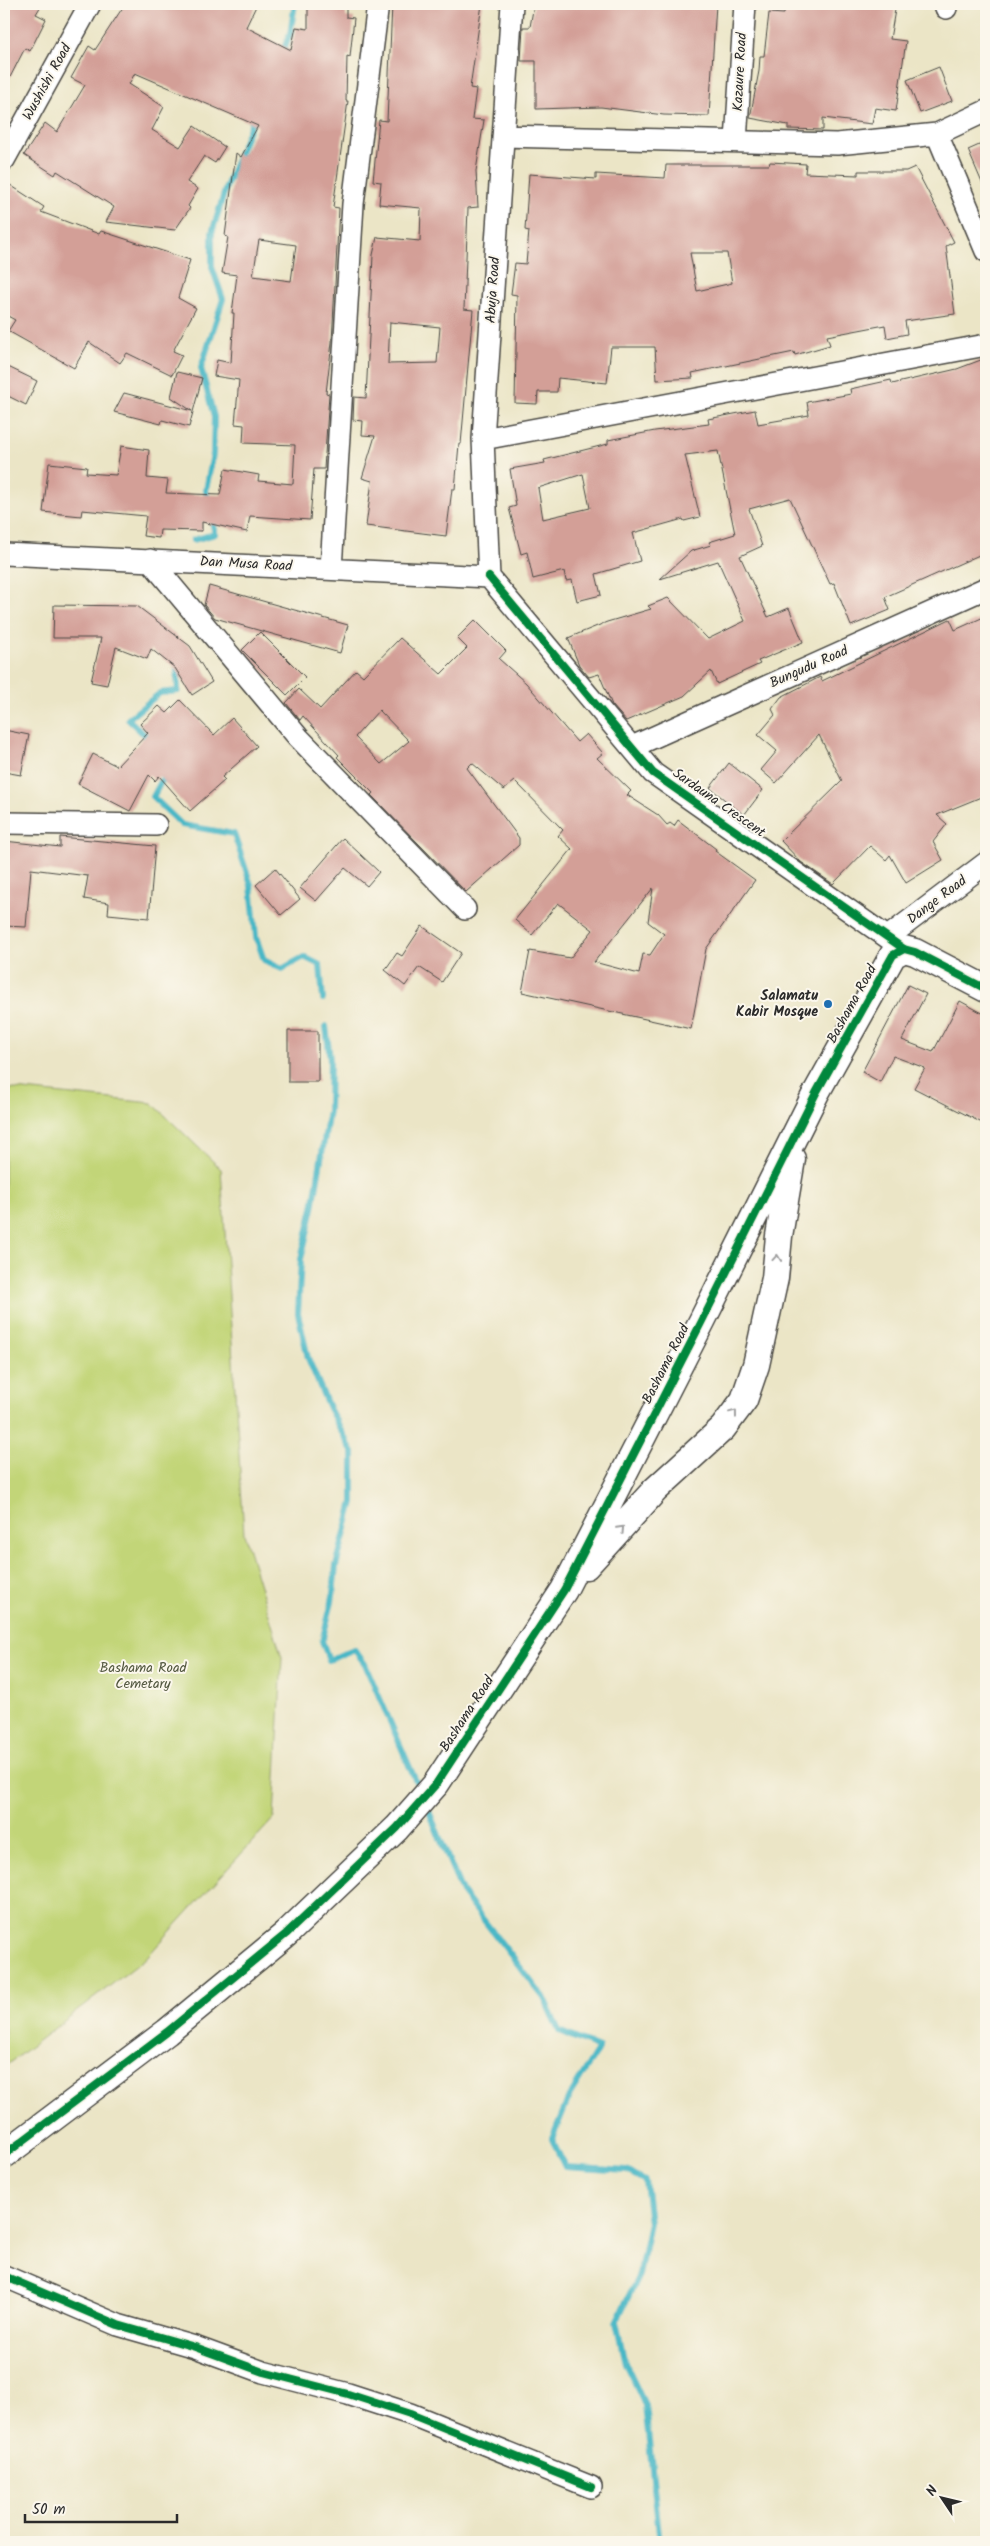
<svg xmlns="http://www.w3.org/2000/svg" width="990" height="2546" font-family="Kalam,sans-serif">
  <rect width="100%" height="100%" fill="#fbf7ec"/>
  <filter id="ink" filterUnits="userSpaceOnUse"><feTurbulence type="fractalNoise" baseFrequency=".02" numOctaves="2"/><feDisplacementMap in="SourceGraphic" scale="10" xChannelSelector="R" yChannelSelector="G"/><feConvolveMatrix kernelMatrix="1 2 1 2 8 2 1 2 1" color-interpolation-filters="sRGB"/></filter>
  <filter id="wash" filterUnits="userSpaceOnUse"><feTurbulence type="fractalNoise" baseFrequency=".0096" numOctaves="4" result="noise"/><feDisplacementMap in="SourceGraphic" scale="20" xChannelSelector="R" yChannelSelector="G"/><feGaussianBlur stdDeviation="1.12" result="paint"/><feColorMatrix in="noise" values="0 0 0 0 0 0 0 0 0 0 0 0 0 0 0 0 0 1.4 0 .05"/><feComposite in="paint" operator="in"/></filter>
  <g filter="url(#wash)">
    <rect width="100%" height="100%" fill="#ebe5c6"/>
    <path fill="#c2d578" stroke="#768052" d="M4,1088L152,1103L221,1169L244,1534L282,1657L274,1818L145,1959L4,2067Z"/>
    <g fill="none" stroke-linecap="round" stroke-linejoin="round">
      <path stroke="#4ab7c6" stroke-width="6" d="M282,53L290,34L295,4
        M208,502L206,490L213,454L214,417L201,368L223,299L212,267V233L226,187L254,117
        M193,540L215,534L211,517
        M151,741L128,719L160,693L178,691L177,671
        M166,772L153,797L182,825L234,834L251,885L256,937L264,960L282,969L304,957L320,965L323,999
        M326,1026L330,1059L329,1111L313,1208L301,1259L298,1313L308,1358L329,1408L353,1453V1502L336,1566L332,1602L322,1641L329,1660L354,1649L365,1664L421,1793
        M426,1804L462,1892L544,1998L559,2031L599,2048L569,2097L552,2139L565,2167L627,2171L645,2181L650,2223L639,2275L616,2322L625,2363L645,2405L660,2542"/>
    </g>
    <g id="blocks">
      <path fill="#d39f97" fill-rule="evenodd" d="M4,4H42L36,14L46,19L30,51L25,48L4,89Z
        M125,4H257L246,27L291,50L296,27L308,29V4H346V17L354,18L350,57L347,56L346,101H348L333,207L339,208L332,342L326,393L329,394L324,469H314L310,520L250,516L247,532L202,522V531L160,530L159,538L143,536L146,516L82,510L81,516L43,512L49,463L87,467L86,473L116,475L121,446L149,450L147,478L168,480L166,493L220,495L225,469L259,475L258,481L293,484L295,445L243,443L244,425L235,424L239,380L214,376L217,360L231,363L234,313H232L237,275L222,273L228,237L225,236L236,153L241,157L258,126L135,73L129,84L164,107L152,130L180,147L194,126L225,147L215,163L204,156L187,182L198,189L188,206L190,208L175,230L106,222L114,207L57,171L55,175L24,155L45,123L57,132L85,85L71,78L89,46L95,50ZM259,240L296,245L291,281L253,276Z
        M392,4H482L470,88L476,89L472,119L484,120L476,171L478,207L468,208L464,309L473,310L461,444H459L455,489H452L446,536L366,526L372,481L362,478L375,436L362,435L363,421L353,420L354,397L366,398L373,255L377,237L420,241L421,208L379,204L381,182L373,181L379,120L387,121ZM390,322L440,327L437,363L388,364Z
        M534,4H716L709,116L664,115L601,107L536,109V61H521L523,27H530Z
        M785,4L867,6V4H896L890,39L906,41L896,111L875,108L872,124L823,118V130L788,129V125L750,118L759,71L760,56H764L769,13L784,14Z
        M939,67L952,101L920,113L907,80Z
        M986,142V192L968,150Z
        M770,162L806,164L805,173L858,175V171H906L915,167L954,242L946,246L955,314L905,321L907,334L887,338L885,325L827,336L830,345L795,355L794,352L692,373L693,378L657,380L655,347H611L607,383L558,378L557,392H538L537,404L515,403L517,295L511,294L515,263L526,264L529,231L525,230L529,174L596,179V174L665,178L666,165H769ZM690,253H727L732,283L697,291Z
        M4,181L44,207L41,212L99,234L101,231L190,260L178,298L196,308L173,351L182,355L172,375L127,353L120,363L89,342L74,368L8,331L15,320L4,314Z
        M986,358V552L885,597L890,610L851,626L834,583L830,584L790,498L749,509L762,546L740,556L768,617L789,608L803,642L758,661L760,664L717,684L711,671L684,696L626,721L612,705L599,674L589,677L579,665L568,638L607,622L651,609L648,606L668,598L708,639L745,621L718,561L660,579L691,551L711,545L709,542L735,534L718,451L685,455L700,517L684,521L683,519L633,533L640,561L596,574L601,595L577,601L572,580L566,581L564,571L533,579L527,552L521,554L509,508L516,506L510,469L545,463L544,460L608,444V440L655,431L709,424L708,419L755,410L758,424L809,415L807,402L851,394L850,389L891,380L892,384L957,369ZM583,474L590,508L543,519L538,488Z
        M4,365L37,381L26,405L4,394Z
        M177,372L202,378L189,427L162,420L161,424L114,412L124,393L192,411L171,397Z
        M209,586L348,625L340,653L215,618L204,605Z
        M54,605L137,606L190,646L212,682L192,695L175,668L151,649L147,659L116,647L107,685L91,682L101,638H53Z
        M986,616V795L937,815L947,824L933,842L943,860L906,883L890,855L886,860L870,846L833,884L801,862L781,841L842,781L819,735L776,783L761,770L777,751L758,735L775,715L772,709L781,697L820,677L822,681L950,619L955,630Z
        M475,620L506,651L499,659L526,683L577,742L586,734L603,753L597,758L631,791L627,795L658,815L667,825L670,823L674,826L678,820L716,849L715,851L755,880L706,949L691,1029L522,992L530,951L570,958L593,930L558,903L532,935L515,920L572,849L558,836L563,830L515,781L504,790L472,763L467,768L519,838V845L466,892L371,795L373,793L337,757L339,755L303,716L300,720L286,703L299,689L320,709L356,670L363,676L400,638L441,674L467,648L457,638ZM379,710L409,741L381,764L355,737ZM653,888L648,922L664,934L650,955L643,954L639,974L594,962Z
        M260,632L305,677L287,695L242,650Z
        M180,700L214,735L232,718L257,746L222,777L225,780L190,811L159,776L155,781L149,775L130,811L78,784L93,754L117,766L148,733L140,724L159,706L167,713Z
        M4,730L29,735L21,775L4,772Z
        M729,763L763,790L744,815L710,788Z
        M60,837L155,846L149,918L108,914L109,903L84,899L88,876L31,869L26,927L4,926V841L60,847Z
        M343,838L379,872L367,886L345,868L316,901L300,888Z
        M275,868L300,899L281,915L256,885Z
        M422,926L461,953L442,982L419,967L405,986L385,970L397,953L402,956Z
        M908,985L926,994L902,1040L933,1052L960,1001L986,1015V1125L914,1088L925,1068L893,1056L880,1082L862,1072Z
        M288,1031H318V1082H288Z"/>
    </g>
  </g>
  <g filter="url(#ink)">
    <use href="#blocks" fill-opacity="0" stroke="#484742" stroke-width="1"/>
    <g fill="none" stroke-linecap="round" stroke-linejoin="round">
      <g stroke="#484742" stroke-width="24">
        <path id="minor" d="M945,4L946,8
          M937,134L986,251
          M503,136L837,144L937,134L986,111
          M736,141L745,4
          M4,160L90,4
          M483,439L986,345
          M4,554L489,577
          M150,560L298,737L465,909
          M331,569L353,204L378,4
          M489,577L483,439L512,4
          M489,577L653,773L904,949
          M632,747L986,588
          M4,823L156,825
          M888,937L986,863
          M4,2276L118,2325L195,2347L263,2372L348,2394L410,2414L591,2487"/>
      </g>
      <g stroke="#484742" stroke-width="29">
        <path id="tertiary" d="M586,1566L655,1490L723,1428L744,1400L756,1365L775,1278L779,1236L792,1159
          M4,2155L167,2032L286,1934L397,1828L436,1784L564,1590L702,1321L816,1093L893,955L904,949L915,952L986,989"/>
      </g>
      <use href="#minor" stroke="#fff" stroke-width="21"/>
      <use href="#tertiary" stroke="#fff" stroke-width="26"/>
      <g stroke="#fbf7ec" stroke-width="11">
        <path id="cycleway" d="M489,577L653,773L904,949L915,952L986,989
          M4,2155L167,2032L286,1934L397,1828L436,1784L564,1590L702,1321L816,1093L893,955L904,949
          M4,2276L118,2325L195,2347L263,2372L348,2394L410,2414L591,2487"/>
      </g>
      <use href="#cycleway" stroke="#00873e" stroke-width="8"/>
    </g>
    <defs><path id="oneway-chevron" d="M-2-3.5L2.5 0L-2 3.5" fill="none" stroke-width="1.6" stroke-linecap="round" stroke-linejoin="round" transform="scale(1.25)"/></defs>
    <g stroke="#a0a0a0">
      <use href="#oneway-chevron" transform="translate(777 1258) rotate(-85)"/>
      <use href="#oneway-chevron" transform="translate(734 1413) rotate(-53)"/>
      <use href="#oneway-chevron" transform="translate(621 1529) rotate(-47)"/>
    </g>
  </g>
  <circle fill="#1f6fb2" stroke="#fbf7ec" stroke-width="2" cx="828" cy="1004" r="5"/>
  <g text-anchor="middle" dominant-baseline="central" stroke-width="4" stroke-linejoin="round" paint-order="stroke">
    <g font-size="14" fill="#2b2b2b" stroke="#fbf7ec">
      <text transform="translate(740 72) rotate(-87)">Kazaure Road</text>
      <text transform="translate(47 82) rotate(-61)">Wushishi Road</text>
      <text transform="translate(493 290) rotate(-86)">Abuja Road</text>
      <text transform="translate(246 564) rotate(3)">Dan Musa Road</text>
      <text transform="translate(809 667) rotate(-24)">Bungudu Road</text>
      <text transform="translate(719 803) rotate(35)">Sardauna Crescent</text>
      <text transform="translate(937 900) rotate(-37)">Dange Road</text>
      <text transform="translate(852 1004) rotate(-61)">Bashama Road</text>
      <text transform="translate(666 1364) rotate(-63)">Bashama Road</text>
      <text transform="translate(467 1714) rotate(-57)">Bashama Road</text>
    </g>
    <g font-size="14" font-weight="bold" fill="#2b2b2b" stroke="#fbf7ec" text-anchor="end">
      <text x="818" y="996">Salamatu<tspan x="818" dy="16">Kabir Mosque</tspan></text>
    </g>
    <g font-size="14" fill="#51563e" stroke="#fbf7ec">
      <text x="143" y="1668">Bashama Road<tspan x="143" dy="16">Cemetary</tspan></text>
    </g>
  </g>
  <rect width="990" height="2546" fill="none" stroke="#fbf7ec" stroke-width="20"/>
  <g transform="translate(942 2498) rotate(305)" stroke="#fbf7ec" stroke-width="4" paint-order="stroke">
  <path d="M0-4L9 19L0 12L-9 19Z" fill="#2b2b2b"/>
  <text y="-8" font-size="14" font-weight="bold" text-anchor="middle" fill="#2b2b2b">N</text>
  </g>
  <path d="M25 2514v8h152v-8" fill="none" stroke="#2b2b2b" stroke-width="2.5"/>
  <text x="32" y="2514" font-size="15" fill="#2b2b2b" stroke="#fbf7ec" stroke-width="4" paint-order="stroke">50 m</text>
</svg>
